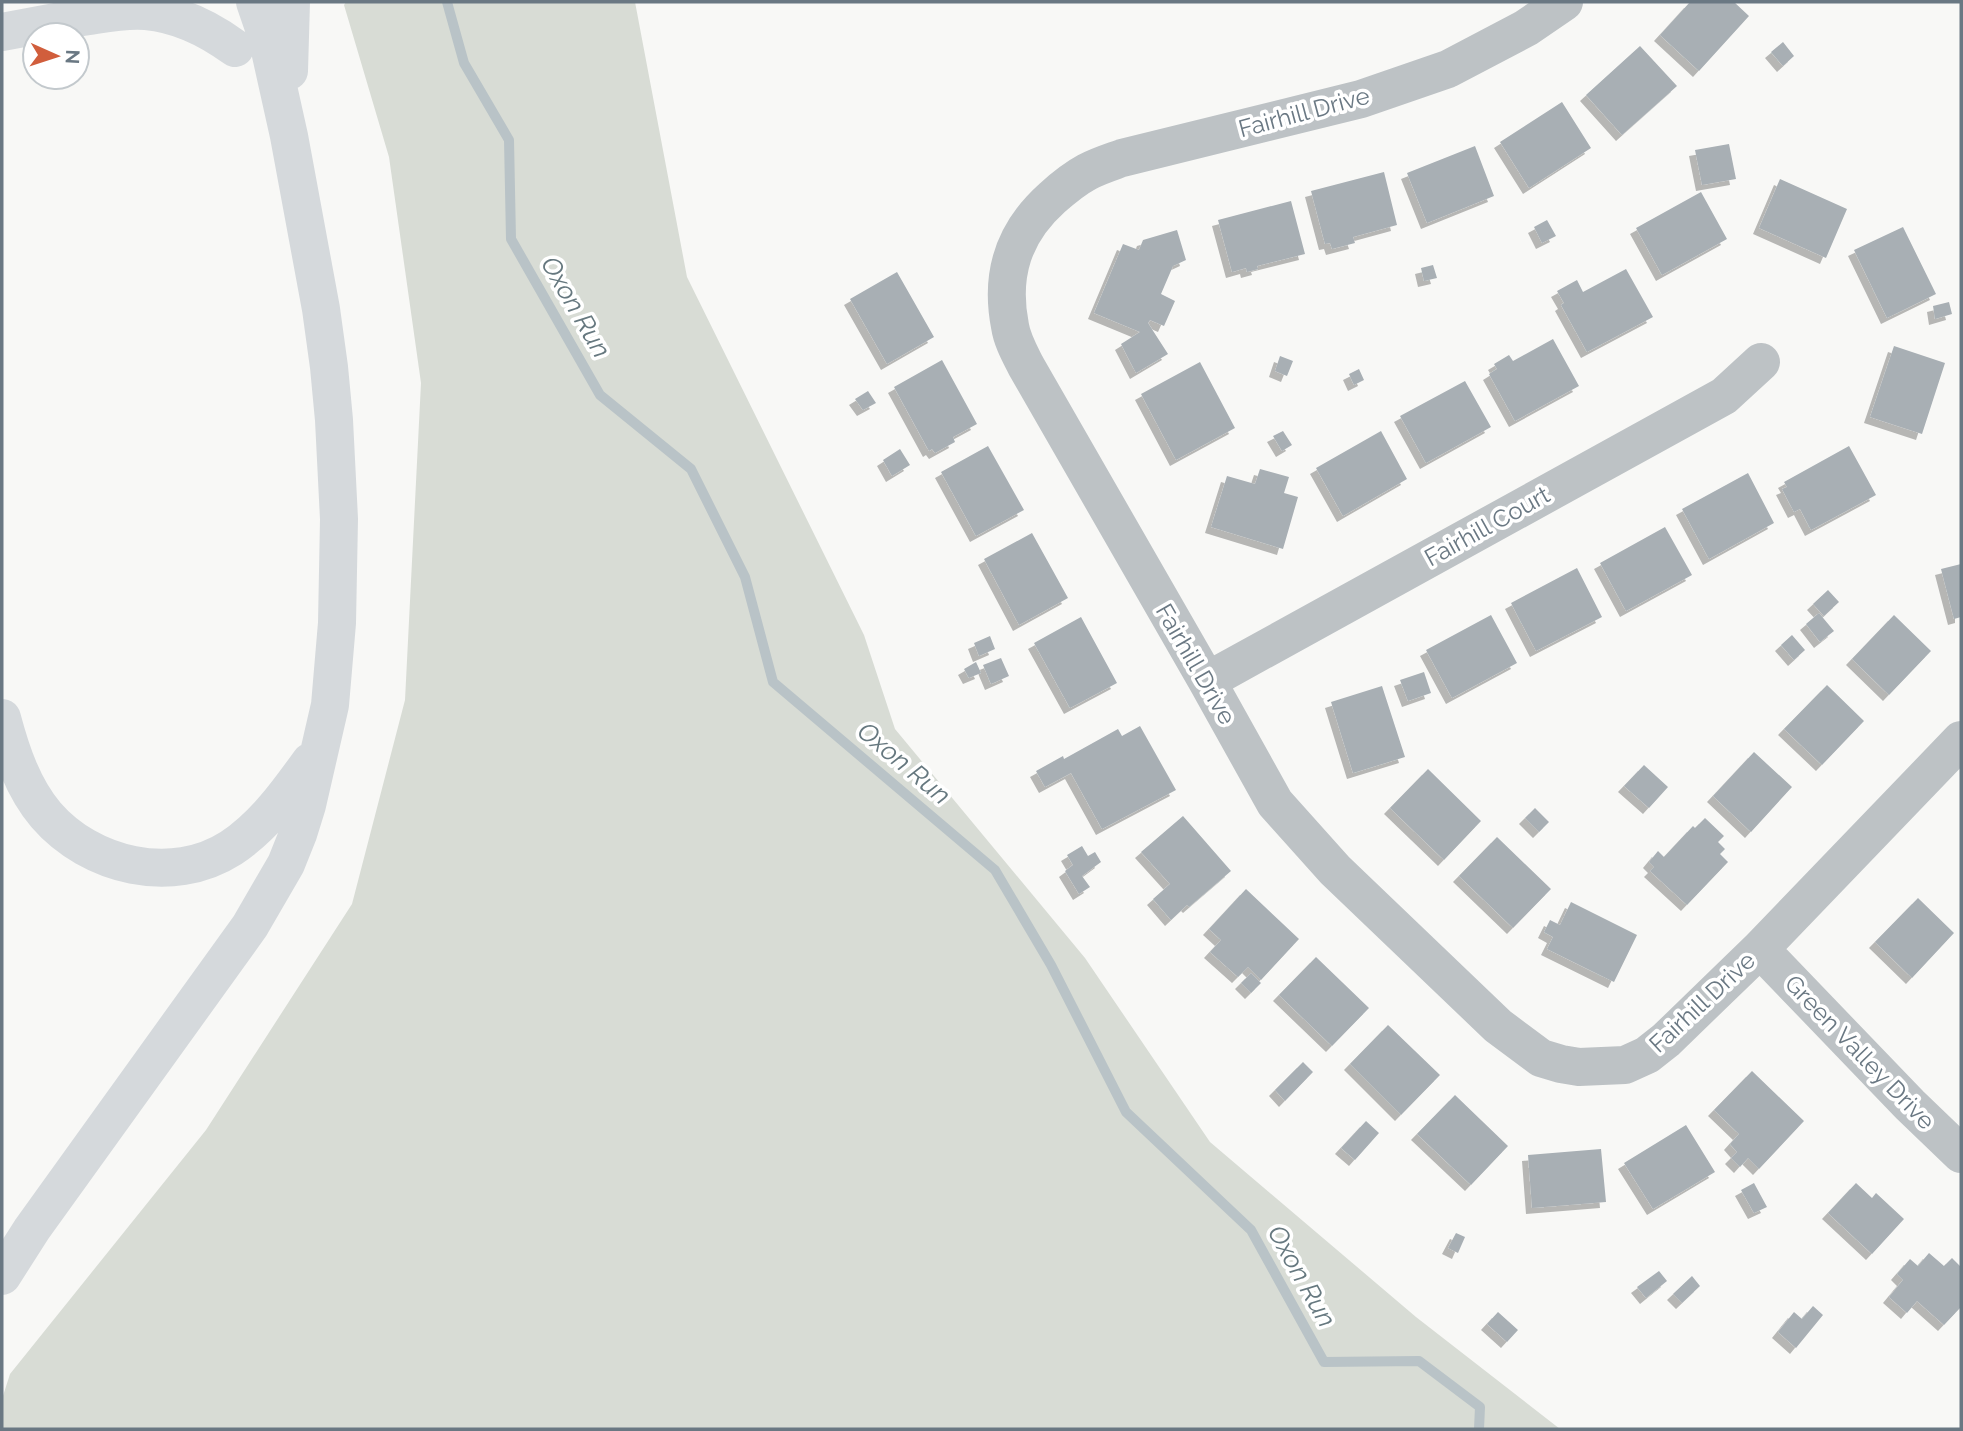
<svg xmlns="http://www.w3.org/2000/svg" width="1963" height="1431" font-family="Raleway,sans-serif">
  <defs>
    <filter id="shadow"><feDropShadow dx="-6" dy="6" stdDeviation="0" flood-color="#0004"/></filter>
  </defs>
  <rect width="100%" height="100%" fill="#f8f8f6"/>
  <path fill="#d8dcd5" d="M346,2H635L687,277L864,635L895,729L1085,958L1210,1142L1416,1317L1560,1429H2V1399L10,1374L206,1130L352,904L405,700L421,383L389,157L344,5Z"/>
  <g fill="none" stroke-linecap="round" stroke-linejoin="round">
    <path stroke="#b9c3c7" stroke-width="10" d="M447,2L464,63L509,140L511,239L600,395L691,469L745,577L773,682L995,870L1051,965L1126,1112L1251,1230L1324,1362L1419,1361L1480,1407L1479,1429"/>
  </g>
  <path fill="#a8afb4" filter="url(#shadow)" d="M1690,2H1734L1749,16L1699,71L1660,35Z
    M1783,42L1794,56L1783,66L1771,52Z
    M1640,46L1677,86L1622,135L1586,95Z
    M1562,102L1591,148L1529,188L1500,142Z
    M1729,144L1736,179L1702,185L1695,150Z
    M1475,146L1494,196L1427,223L1407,173Z
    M1384,172L1397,225L1353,237L1355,243L1332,249L1330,243L1325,244L1311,191Z
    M1780,179L1847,209L1826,258L1759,228Z
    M1701,192L1727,239L1662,275L1636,228Z
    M1291,201L1305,254L1257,266L1258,269L1247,272L1246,268L1232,272L1218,220Z
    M1547,220L1556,236L1542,243L1534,227Z
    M1903,227L1936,294L1887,318L1854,250Z
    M1177,230L1186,260L1173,266L1161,294L1175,301L1164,326L1150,320L1148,323L1168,354L1136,373L1121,344L1140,332L1094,313L1123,244L1139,250L1143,240Z
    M1433,265L1437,278L1424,281L1421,268Z
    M1626,269L1653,317L1587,352L1561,305L1564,303L1557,291L1577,280L1583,292Z
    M897,272L934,337L887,364L850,299Z
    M1949,302L1952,314L1935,319L1933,306Z
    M1553,339L1579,386L1515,421L1489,374L1497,369L1494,364L1509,355L1513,361Z
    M1894,346L1945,363L1922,434L1870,417Z
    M1280,356L1293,361L1287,376L1275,371Z
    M942,360L977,424L953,437L955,442L935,453L932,449L929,451L894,387Z
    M1200,362L1235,428L1176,460L1141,394Z
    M1359,369L1364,380L1354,385L1349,374Z
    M1465,381L1491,427L1426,463L1400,416Z
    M868,391L876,403L863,410L855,399Z
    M1283,431L1292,445L1282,451L1273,436Z
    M1381,431L1407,479L1343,516L1316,468Z
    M988,446L1024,510L976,536L941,472Z
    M1849,446L1876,495L1811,530L1800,509L1794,512L1782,489L1787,487L1784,482Z
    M900,449L910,465L892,476L883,460Z
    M1260,469L1289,477L1284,493L1298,497L1283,549L1211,527L1227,476L1255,484Z
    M1748,473L1774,523L1709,559L1682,509Z
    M1665,527L1692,575L1626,611L1600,563Z
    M1032,533L1068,598L1019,625L984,559Z
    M1961,564V617L1954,619L1941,569Z
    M1577,568L1602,617L1536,651L1511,603Z
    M1828,590L1839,602L1824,616L1813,604Z
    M1819,613L1834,631L1820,642L1806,624Z
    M1491,615L1517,663L1452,698L1426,650Z
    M1894,615L1931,651L1889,695L1852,659Z
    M1081,617L1117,683L1070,708L1034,643Z
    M1792,635L1805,650L1794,660L1781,645Z
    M990,636L995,649L979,656L974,643Z
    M1001,658L1009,676L991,684L983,665Z
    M976,662L981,673L969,678L964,669Z
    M1424,672L1431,693L1408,701L1400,680Z
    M1827,685L1864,721L1822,765L1784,729Z
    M1382,686L1405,757L1353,773L1331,702Z
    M1140,726L1176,790L1102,829L1071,773L1045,787L1036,771L1063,756L1064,759L1118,729L1122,736Z
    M1754,752L1792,787L1751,832L1713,796Z
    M1644,765L1668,787L1649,808L1624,786Z
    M1428,769L1481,821L1444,860L1390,808Z
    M1535,808L1549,822L1539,832L1525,818Z
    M1183,816L1231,871L1189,907L1187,905L1171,920L1153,899L1170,884L1141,852Z
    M1705,818L1724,836L1718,842L1725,849L1720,854L1728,862L1687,905L1650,871L1654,867L1649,862L1658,851L1664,857L1693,826L1695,828Z
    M1497,837L1551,889L1513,928L1459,876Z
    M1082,846L1088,856L1095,852L1101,862L1082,876L1090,887L1079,894L1065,871L1073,865L1067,855Z
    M1246,889L1299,939L1261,980L1248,967L1238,977L1210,952L1221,940L1209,929Z
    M1918,898L1954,933L1912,978L1875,942Z
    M1571,902L1637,935L1614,982L1547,949L1553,937L1544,932L1550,920L1560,925Z
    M1316,957L1369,1008L1332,1046L1279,995Z
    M1251,973L1261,983L1251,993L1241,983Z
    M1388,1025L1440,1075L1401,1115L1350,1064Z
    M1303,1062L1313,1072L1285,1101L1275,1090Z
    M1752,1071L1804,1121L1759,1169L1748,1158L1740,1167L1731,1158L1737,1152L1730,1144L1739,1134L1714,1110Z
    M1455,1095L1508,1146L1471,1185L1417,1134Z
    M1366,1121L1379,1133L1355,1160L1341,1148Z
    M1686,1125L1715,1172L1653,1209L1624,1163Z
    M1601,1149L1606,1202L1532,1208L1528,1155Z
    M1754,1183L1767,1207L1754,1213L1741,1190Z
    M1856,1183L1872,1198L1876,1193L1904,1219L1872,1254L1828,1213Z
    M1456,1233L1465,1237L1458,1253L1448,1248Z
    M1929,1253L1944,1266L1952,1258L1961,1267V1307L1944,1325L1917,1301L1907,1313L1889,1297L1903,1280L1897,1274L1910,1259L1918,1266Z
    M1659,1271L1667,1281L1646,1298L1637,1287Z
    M1692,1276L1700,1286L1682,1303L1673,1294Z
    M1813,1306L1823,1315L1796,1348L1778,1332L1794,1312L1802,1319Z
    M1498,1312L1518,1330L1507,1342L1487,1324Z"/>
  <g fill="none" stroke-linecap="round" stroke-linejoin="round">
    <path stroke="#bdc2c5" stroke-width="38" d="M1564,2L1526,28L1448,69L1361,99L1122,158C1111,162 1098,166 1087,172C1074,179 1062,189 1052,198C1013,233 1000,275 1010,326C1012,340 1020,354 1026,366L1207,681L1275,803L1335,870L1498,1026L1541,1058L1561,1064L1579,1067L1625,1065L1647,1055L1666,1040L1760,949L1961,740
      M1207,681L1724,396L1761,362
      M1760,949L1910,1105L1961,1154"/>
    <path stroke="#d5d9dc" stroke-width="38" d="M2,32C28,27 55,22 82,17C103,14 125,9 146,11C180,14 209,29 235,48
      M289,71L291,2
      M2,718C11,752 23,788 46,815C90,866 172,886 231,848C264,826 287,794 310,762
      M2,1276L32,1229L250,926L286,864L298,834L307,805L330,705L337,623L339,519L334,420L329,367L321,309L289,136L267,37L255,2"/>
  </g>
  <g text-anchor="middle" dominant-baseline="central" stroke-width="7" stroke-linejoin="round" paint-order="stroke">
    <g font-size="24" fill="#6a7883" stroke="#fff">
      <text transform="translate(1304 112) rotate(-15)">Fairhill Drive</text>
      <text transform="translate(1487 526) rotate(-29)">Fairhill Court</text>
      <text transform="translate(1196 664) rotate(60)">Fairhill Drive</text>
      <text transform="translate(1702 1002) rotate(-43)">Fairhill Drive</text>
      <text transform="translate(1860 1052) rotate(46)">Green Valley Drive</text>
    </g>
    <g font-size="26" font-style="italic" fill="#66787f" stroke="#fff">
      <text transform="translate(576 307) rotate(60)">Oxon Run</text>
      <text transform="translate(904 763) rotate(40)">Oxon Run</text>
      <text transform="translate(1302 1276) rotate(61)">Oxon Run</text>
    </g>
  </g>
  <rect width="1963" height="1431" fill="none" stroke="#6a7883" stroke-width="7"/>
  <g transform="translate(56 56) rotate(93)"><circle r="33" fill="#ffffff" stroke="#c3c9cd" stroke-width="2"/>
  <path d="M0-5L12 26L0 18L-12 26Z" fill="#d15e3c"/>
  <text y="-10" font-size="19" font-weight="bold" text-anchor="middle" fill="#6a7883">N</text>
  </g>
</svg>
